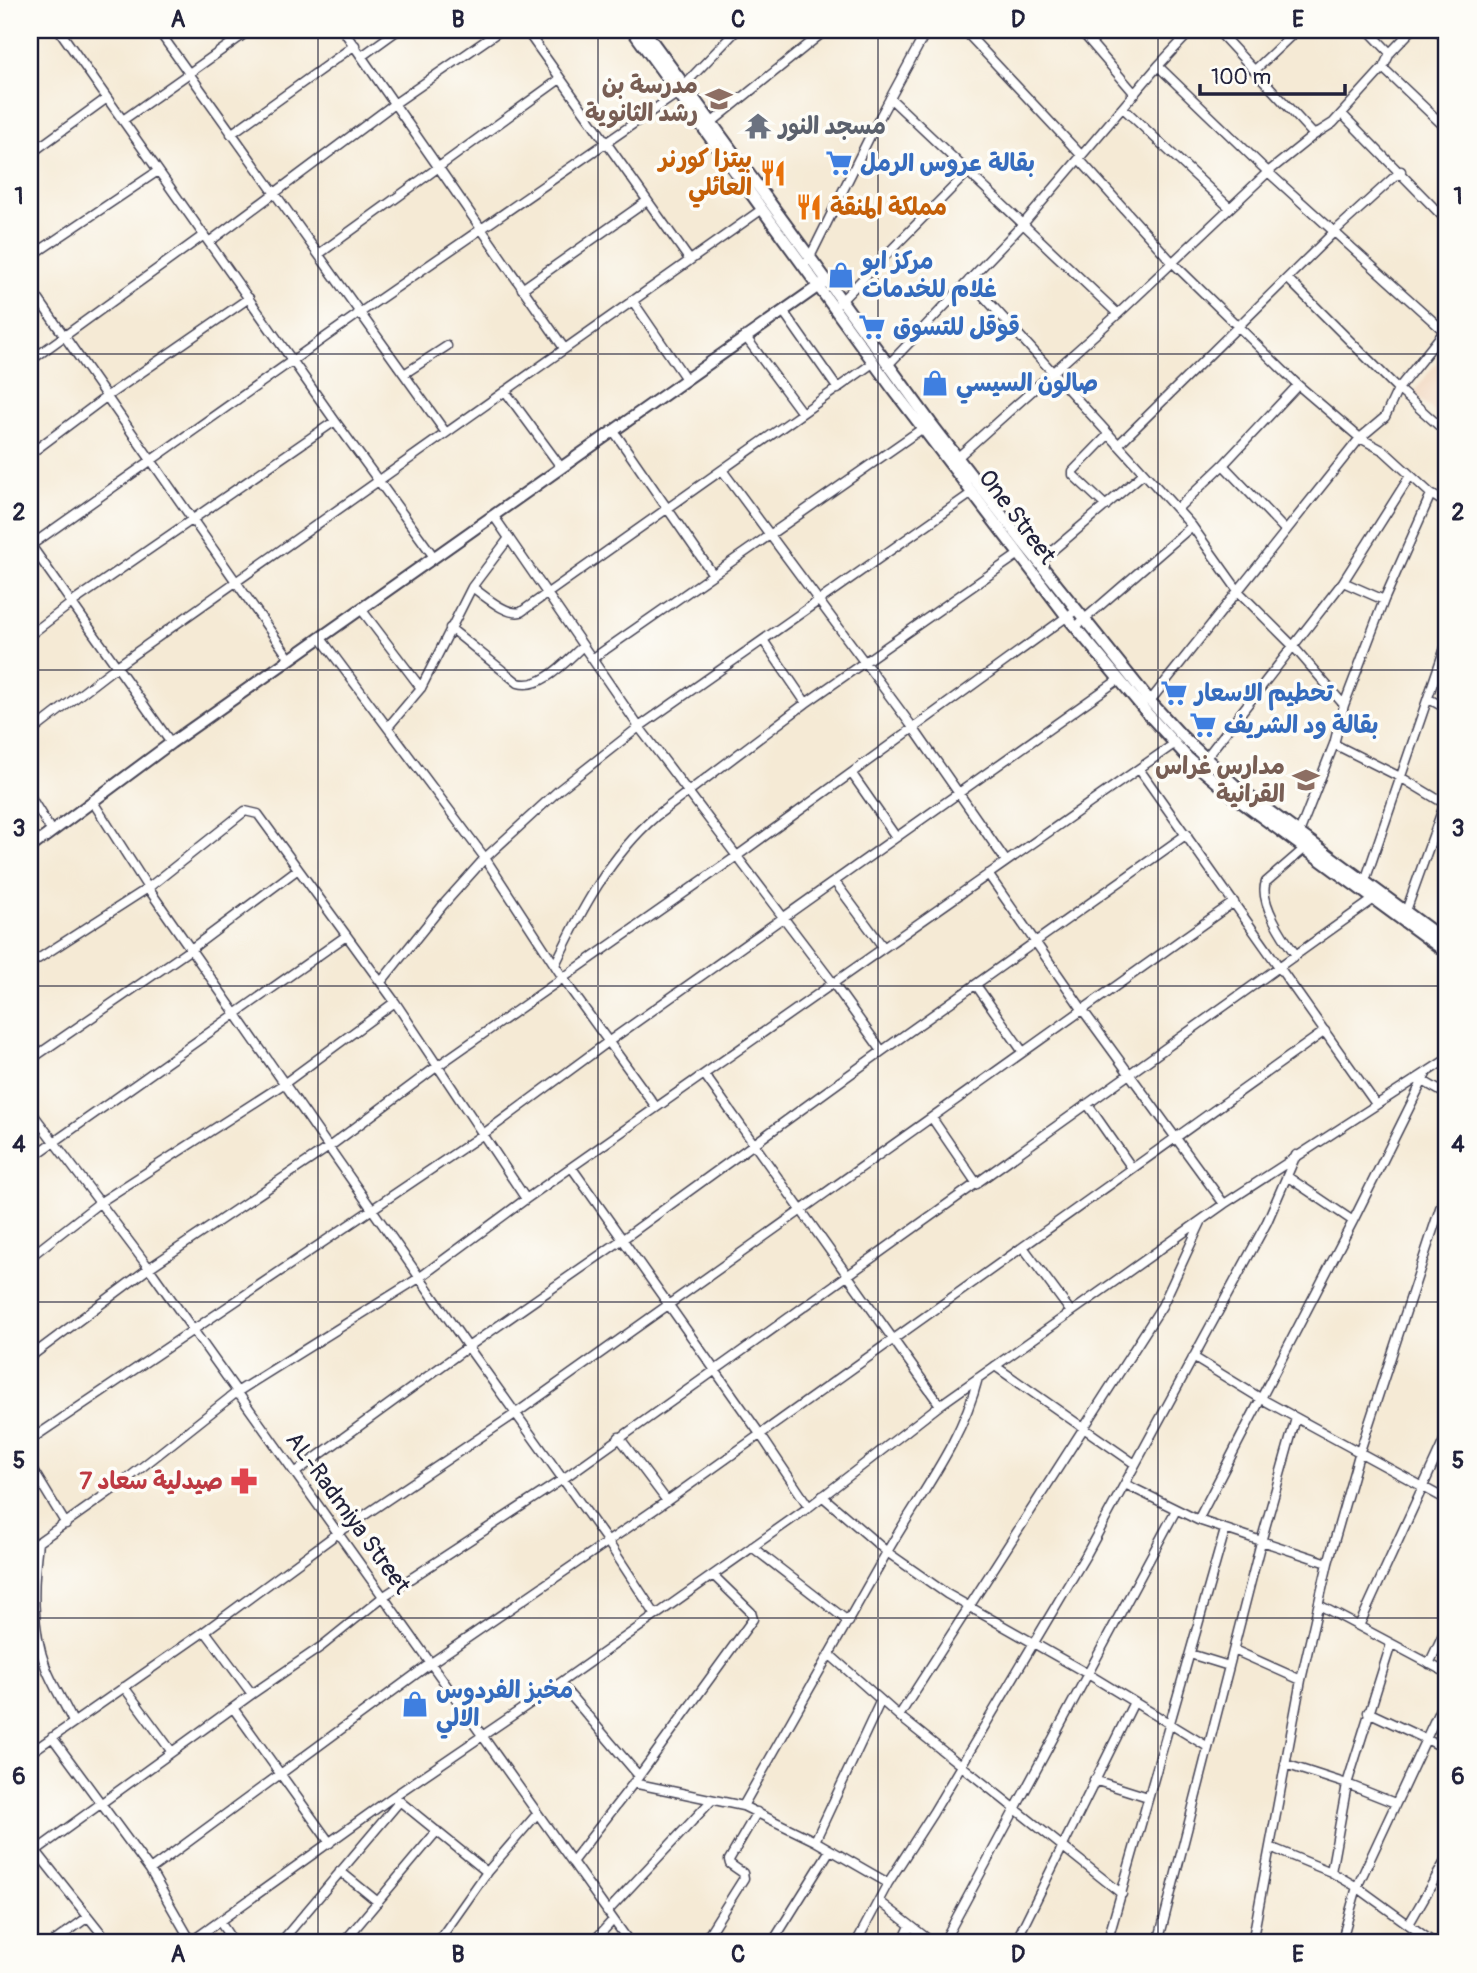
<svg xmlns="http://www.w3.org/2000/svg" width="1477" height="1973" font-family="Pangolin,'Playpen Sans Arabic',sans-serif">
  <rect width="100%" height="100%" fill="#fdfcf7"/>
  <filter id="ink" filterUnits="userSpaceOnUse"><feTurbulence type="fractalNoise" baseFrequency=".0143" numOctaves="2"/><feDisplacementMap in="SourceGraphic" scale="14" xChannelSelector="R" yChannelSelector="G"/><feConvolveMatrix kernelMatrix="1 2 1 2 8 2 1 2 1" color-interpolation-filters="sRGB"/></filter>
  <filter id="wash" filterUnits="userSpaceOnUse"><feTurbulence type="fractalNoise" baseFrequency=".00686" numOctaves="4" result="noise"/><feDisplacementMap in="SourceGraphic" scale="28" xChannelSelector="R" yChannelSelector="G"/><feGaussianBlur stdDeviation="1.57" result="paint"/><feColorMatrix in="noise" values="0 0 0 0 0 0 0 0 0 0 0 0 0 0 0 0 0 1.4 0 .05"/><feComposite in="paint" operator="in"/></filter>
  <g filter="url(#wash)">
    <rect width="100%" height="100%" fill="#f5ead5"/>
    <path fill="#f1d5bd" d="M1447,347V424L1414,393Z"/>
  </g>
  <g filter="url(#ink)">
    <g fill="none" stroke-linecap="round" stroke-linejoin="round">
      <g stroke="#424052" stroke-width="11">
        <path id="minor" d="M59,30L335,421L434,557
          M158,30L446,433
          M343,30L564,348
          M526,30L689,259
          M964,30L1081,155
          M1080,30L1135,94
          M1217,30L1314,135
          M1368,30L1390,53
          M1436,30L1447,39
          M1088,39L1099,30
          M362,56L398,30
          M1158,66L1268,172L1445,332
          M1383,68L1447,129
          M1255,70L1297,30
          M684,85L737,30
          M890,98L1118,314
          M1123,108L1230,208
          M1342,114L1447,221
          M123,120L250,30
          M711,123L826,30
          M231,134L355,45
          M30,154L107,98
          M1079,159L1172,262L1298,385L1360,438L1384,451L1431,494L1447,504
          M209,242L394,104L501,30
          M319,254L560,79
          M30,257L158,171
          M808,261L874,128L927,30
          M1288,279L1398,389L1447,433
          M969,280L1192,526L1239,592L1293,646L1344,705
          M30,287L290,659
          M522,289L647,201
          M632,300L686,379
          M839,303L968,172
          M783,311L838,389
          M745,336L802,413
          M30,361L204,235
          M888,365L1024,223L1158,66L1192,30
          M404,374L447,346
          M505,391L561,467
          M613,430L712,573
          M1118,445L1335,231L1401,171
          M30,454L106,397L249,298
          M958,457L1118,314L1268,172L1314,135L1333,123L1383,68L1390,53L1412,30
          M1223,465L1286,531
          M722,470L914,729L1006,861
          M1106,506L1073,475V471L1109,434
          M1177,509L1223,465L1298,385
          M493,515L639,727L833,983L882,1051
          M30,544L171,743
          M30,546L361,312L678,93
          M1039,562L1144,473
          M1343,582L1384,600
          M472,587C484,595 506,616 521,612L873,363
          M361,609L421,688
          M1080,623L1192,526
          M450,628L518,683C542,690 566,661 583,646
          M30,635L73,602L335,421
          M320,637L485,858L571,990L656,1107
          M763,640L806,703
          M592,659L923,428
          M1429,699L1447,709
          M1150,701L1360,438L1385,417L1398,389L1447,328
          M388,727L421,688L472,587L509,538
          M30,733L117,666L761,210
          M1334,744L1402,778L1447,805
          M1205,759L1343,582L1410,476
          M1139,769L1376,1104
          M852,774L896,837
          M30,796L52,832
          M93,802L148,888L468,1347L608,1542L655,1614
          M1299,833L1334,744L1344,705L1384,600L1431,494
          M988,874L1082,1009L1224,1204
          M1365,881L1447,642
          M835,882L883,947
          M1406,911L1447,797
          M1296,955C1284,939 1258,901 1266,882L1304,849
          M30,964L148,888L245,811L258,814L395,1002L526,1199
          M555,965C581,910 610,856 656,816L806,703L1019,554
          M381,982L443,905L485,858L559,790L639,727L972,493
          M976,985L1023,1052
          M30,1060L191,949L298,869
          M704,1074L940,1405
          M1423,1081L1447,1095
          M1088,1105L1132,1168
          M30,1110L149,1268L630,1943
          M932,1118L977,1184
          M30,1159L346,936
          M572,1168L760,1434L809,1507
          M1288,1177L1353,1221
          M1023,1247L1071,1312
          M30,1257L99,1203L285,1083L395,1002
          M30,1357L149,1268L329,1147L439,1065L737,856L1076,610
          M1193,1357L1260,1398L1447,1500
          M995,1366L1135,1464
          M619,1437L667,1501
          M30,1440L482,1135L608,1042L1118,680
          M30,1465L66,1524
          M296,1472L468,1347L623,1239L882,1051L1187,834
          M1125,1484L1198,1520L1328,1563
          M822,1496L887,1552L947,1594L1088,1674L1208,1747
          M1198,1520L1353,1221L1426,1074
          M38,1542C33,1583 31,1628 46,1668C53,1686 65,1704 73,1722
          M752,1547L849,1622
          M30,1548L122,1483L237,1392L419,1278L526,1199L1174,744
          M1319,1605L1447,1673
          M1359,1626L1447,1434
          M205,1631L252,1694
          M1234,1650L1301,1680
          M829,1654L899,1716L1122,1894
          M1190,1654L1229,1666
          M1429,1664L1447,1626
          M560,1683L639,1776
          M124,1687L172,1752
          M233,1708L330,1843
          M1368,1712L1447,1749
          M899,1716L1162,1306L1202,1220
          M52,1737L150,1870L192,1943
          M30,1753L205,1631L338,1533L515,1414L1234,902
          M1285,1764L1347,1784L1395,1803
          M1094,1780L1148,1797
          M633,1783L743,1806L815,1841L888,1883
          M397,1799L487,1872
          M743,1806C791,1721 839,1636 887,1552C919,1496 962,1442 978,1378
          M815,1841L881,1700
          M1270,1847L1331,1872L1357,1887L1434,1943
          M36,1851L109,1943
          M30,1855L252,1694L322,1646L384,1596L563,1479L1374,899
          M572,1862L639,1776L753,1619L751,1612L713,1575
          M150,1870L431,1663L667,1501L1325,1031
          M340,1871L378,1902
          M1331,1872L1347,1784L1391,1644
          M879,1901L933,1943
          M607,1912L712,1800
          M220,1922L234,1943
          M1409,1924L1447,1858
          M52,1943L88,1917
          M189,1943L394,1796L560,1683L809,1507L940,1405L1224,1204L1447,1059
          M280,1943L400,1801
          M343,1943L437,1831
          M437,1943L487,1872L537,1814
          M592,1943L613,1920
          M703,1943L744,1878L743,1873L730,1864L729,1860L757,1812
          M772,1943L830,1850
          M856,1943L888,1883L933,1813L1086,1555L1267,1222L1296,1155
          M902,1943L910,1926
          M943,1943L1176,1510
          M1015,1943L1134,1702
          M1107,1943L1225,1530
          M1158,1943L1261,1542L1296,1418
          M1252,1943L1301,1680L1328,1563L1360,1451L1447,1187
          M1341,1943L1357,1887L1447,1694"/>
      </g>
      <g stroke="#424052" stroke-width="14">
        <path id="tertiary" d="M632,30L892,388L1067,617L1147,713L1188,758L1233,796L1447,953
          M644,30L931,423L1025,545L1150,701L1182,736L1238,788L1447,942
          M30,848L171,743L823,283"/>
      </g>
      <use href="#minor" stroke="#fff" stroke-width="8"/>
      <use href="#tertiary" stroke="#fff" stroke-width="10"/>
    </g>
  </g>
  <path fill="none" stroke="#22223b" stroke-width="2" stroke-opacity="0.55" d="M318,30V1943M598,30V1943M878,30V1943M1158,30V1943M30,354H1447M30,670H1447M30,986H1447M30,1302H1447M30,1618H1447"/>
  <defs>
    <g id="school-bare" transform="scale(2.1)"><path d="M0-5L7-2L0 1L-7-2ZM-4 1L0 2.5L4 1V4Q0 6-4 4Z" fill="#8d6e63" stroke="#fdfcf7" stroke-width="2.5" paint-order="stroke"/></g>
    <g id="temple-bare" transform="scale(2.1)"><path d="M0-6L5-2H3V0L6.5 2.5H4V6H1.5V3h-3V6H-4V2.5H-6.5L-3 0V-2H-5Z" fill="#6b7280" stroke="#fdfcf7" stroke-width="2.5" paint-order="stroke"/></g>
    <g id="supermarket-bare" transform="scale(2.1)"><path d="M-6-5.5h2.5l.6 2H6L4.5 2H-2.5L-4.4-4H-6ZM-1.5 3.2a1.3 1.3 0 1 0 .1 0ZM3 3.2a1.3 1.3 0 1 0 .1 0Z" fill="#3f7fe0" stroke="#fdfcf7" stroke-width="2.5" paint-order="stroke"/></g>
    <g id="restaurant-bare" transform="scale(2.1)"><path d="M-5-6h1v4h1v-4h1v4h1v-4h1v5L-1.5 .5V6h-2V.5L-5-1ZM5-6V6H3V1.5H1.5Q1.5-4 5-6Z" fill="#e8710a" stroke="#fdfcf7" stroke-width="2.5" paint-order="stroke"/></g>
    <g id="shop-bare" transform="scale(2.1)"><path d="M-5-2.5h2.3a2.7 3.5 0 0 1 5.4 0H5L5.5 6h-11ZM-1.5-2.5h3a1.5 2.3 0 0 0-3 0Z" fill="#3f7fe0" stroke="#fdfcf7" stroke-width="2.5" paint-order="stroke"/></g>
    <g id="pharmacy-bare" transform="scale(2.1)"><path d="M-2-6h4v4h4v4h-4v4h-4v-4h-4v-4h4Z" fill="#e0444e" stroke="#fdfcf7" stroke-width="2.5" paint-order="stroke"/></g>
  </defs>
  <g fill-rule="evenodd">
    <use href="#school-bare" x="719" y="99"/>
    <use href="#temple-bare" x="758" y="126"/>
    <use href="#supermarket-bare" x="839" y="163"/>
    <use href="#restaurant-bare" x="773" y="173"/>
    <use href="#restaurant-bare" x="809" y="207"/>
    <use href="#shop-bare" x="841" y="275"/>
    <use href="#supermarket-bare" x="872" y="327"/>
    <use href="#shop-bare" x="935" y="383"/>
    <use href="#supermarket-bare" x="1174" y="693"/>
    <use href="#supermarket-bare" x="1203" y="725"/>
    <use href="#school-bare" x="1306" y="780"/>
    <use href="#pharmacy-bare" x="244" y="1481"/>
    <use href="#shop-bare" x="415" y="1704"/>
  </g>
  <g text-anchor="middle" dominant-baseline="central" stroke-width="7" stroke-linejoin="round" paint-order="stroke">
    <g font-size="24" font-weight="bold" fill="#785e54" stroke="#fdfcf7" text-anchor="end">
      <text x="698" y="85">مدرسة بن<tspan x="698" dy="28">رشد الثانوية</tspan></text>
      <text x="1285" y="766">مدارس غراس<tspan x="1285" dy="28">القرانية</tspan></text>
    </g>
    <g font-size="24" font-weight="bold" fill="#5b616d" stroke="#fdfcf7" text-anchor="start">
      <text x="779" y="126">مسجد النور</text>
    </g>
    <g font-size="24" font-weight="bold" fill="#c56008" stroke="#fdfcf7" text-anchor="end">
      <text x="752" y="159">بيتزا كورنر<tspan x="752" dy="28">العائلي</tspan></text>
      <text x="830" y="207" text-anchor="start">مملكة المنقة</text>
    </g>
    <g font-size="24" font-weight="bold" fill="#366cbe" stroke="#fdfcf7" text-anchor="start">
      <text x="860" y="163">بقالة عروس الرمل</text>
      <text x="862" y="261">مركز ابو<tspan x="862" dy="28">غلام للخدمات</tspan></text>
      <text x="893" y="327">قوقل للتسوق</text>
      <text x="956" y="383">صالون السيسي</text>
      <text x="1195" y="693">تحطيم الاسعار</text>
      <text x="1224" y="725">بقالة ود الشريف</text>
      <text x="436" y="1690">مخبز الفردوس<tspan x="436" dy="28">الالي</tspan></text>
    </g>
    <g font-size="24" fill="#22223b" stroke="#fdfcf7">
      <text transform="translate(1017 517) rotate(53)">One Street</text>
      <text transform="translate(348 1513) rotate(54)">AL-Radmiya Street</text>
    </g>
    <g font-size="24" font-weight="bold" fill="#be3a42" stroke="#fdfcf7" text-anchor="end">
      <text x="223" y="1481">صيدلية سعاد 7</text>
    </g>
  </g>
  <rect width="1477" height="1973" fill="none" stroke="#fdfcf7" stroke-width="77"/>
  <path d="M1200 84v10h145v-10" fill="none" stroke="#22223b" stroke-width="3.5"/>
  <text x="1211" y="84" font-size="21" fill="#22223b" stroke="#fdfcf7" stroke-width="5" paint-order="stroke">100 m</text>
  <rect x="38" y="38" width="1400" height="1896" fill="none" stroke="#22223b" stroke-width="2.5"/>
  <g font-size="23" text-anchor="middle" font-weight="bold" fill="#22223b">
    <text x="178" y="27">A</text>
    <text x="458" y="27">B</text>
    <text x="738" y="27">C</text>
    <text x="1018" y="27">D</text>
    <text x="1298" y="27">E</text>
    <text x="19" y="204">1</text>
    <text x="1458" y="204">1</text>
    <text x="19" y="520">2</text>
    <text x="1458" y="520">2</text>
    <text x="19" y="836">3</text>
    <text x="1458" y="836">3</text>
    <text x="19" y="1152">4</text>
    <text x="1458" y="1152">4</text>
    <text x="19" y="1468">5</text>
    <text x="1458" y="1468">5</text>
    <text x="19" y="1784">6</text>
    <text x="1458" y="1784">6</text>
    <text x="178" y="1962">A</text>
    <text x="458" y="1962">B</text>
    <text x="738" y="1962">C</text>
    <text x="1018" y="1962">D</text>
    <text x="1298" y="1962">E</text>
  </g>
</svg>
